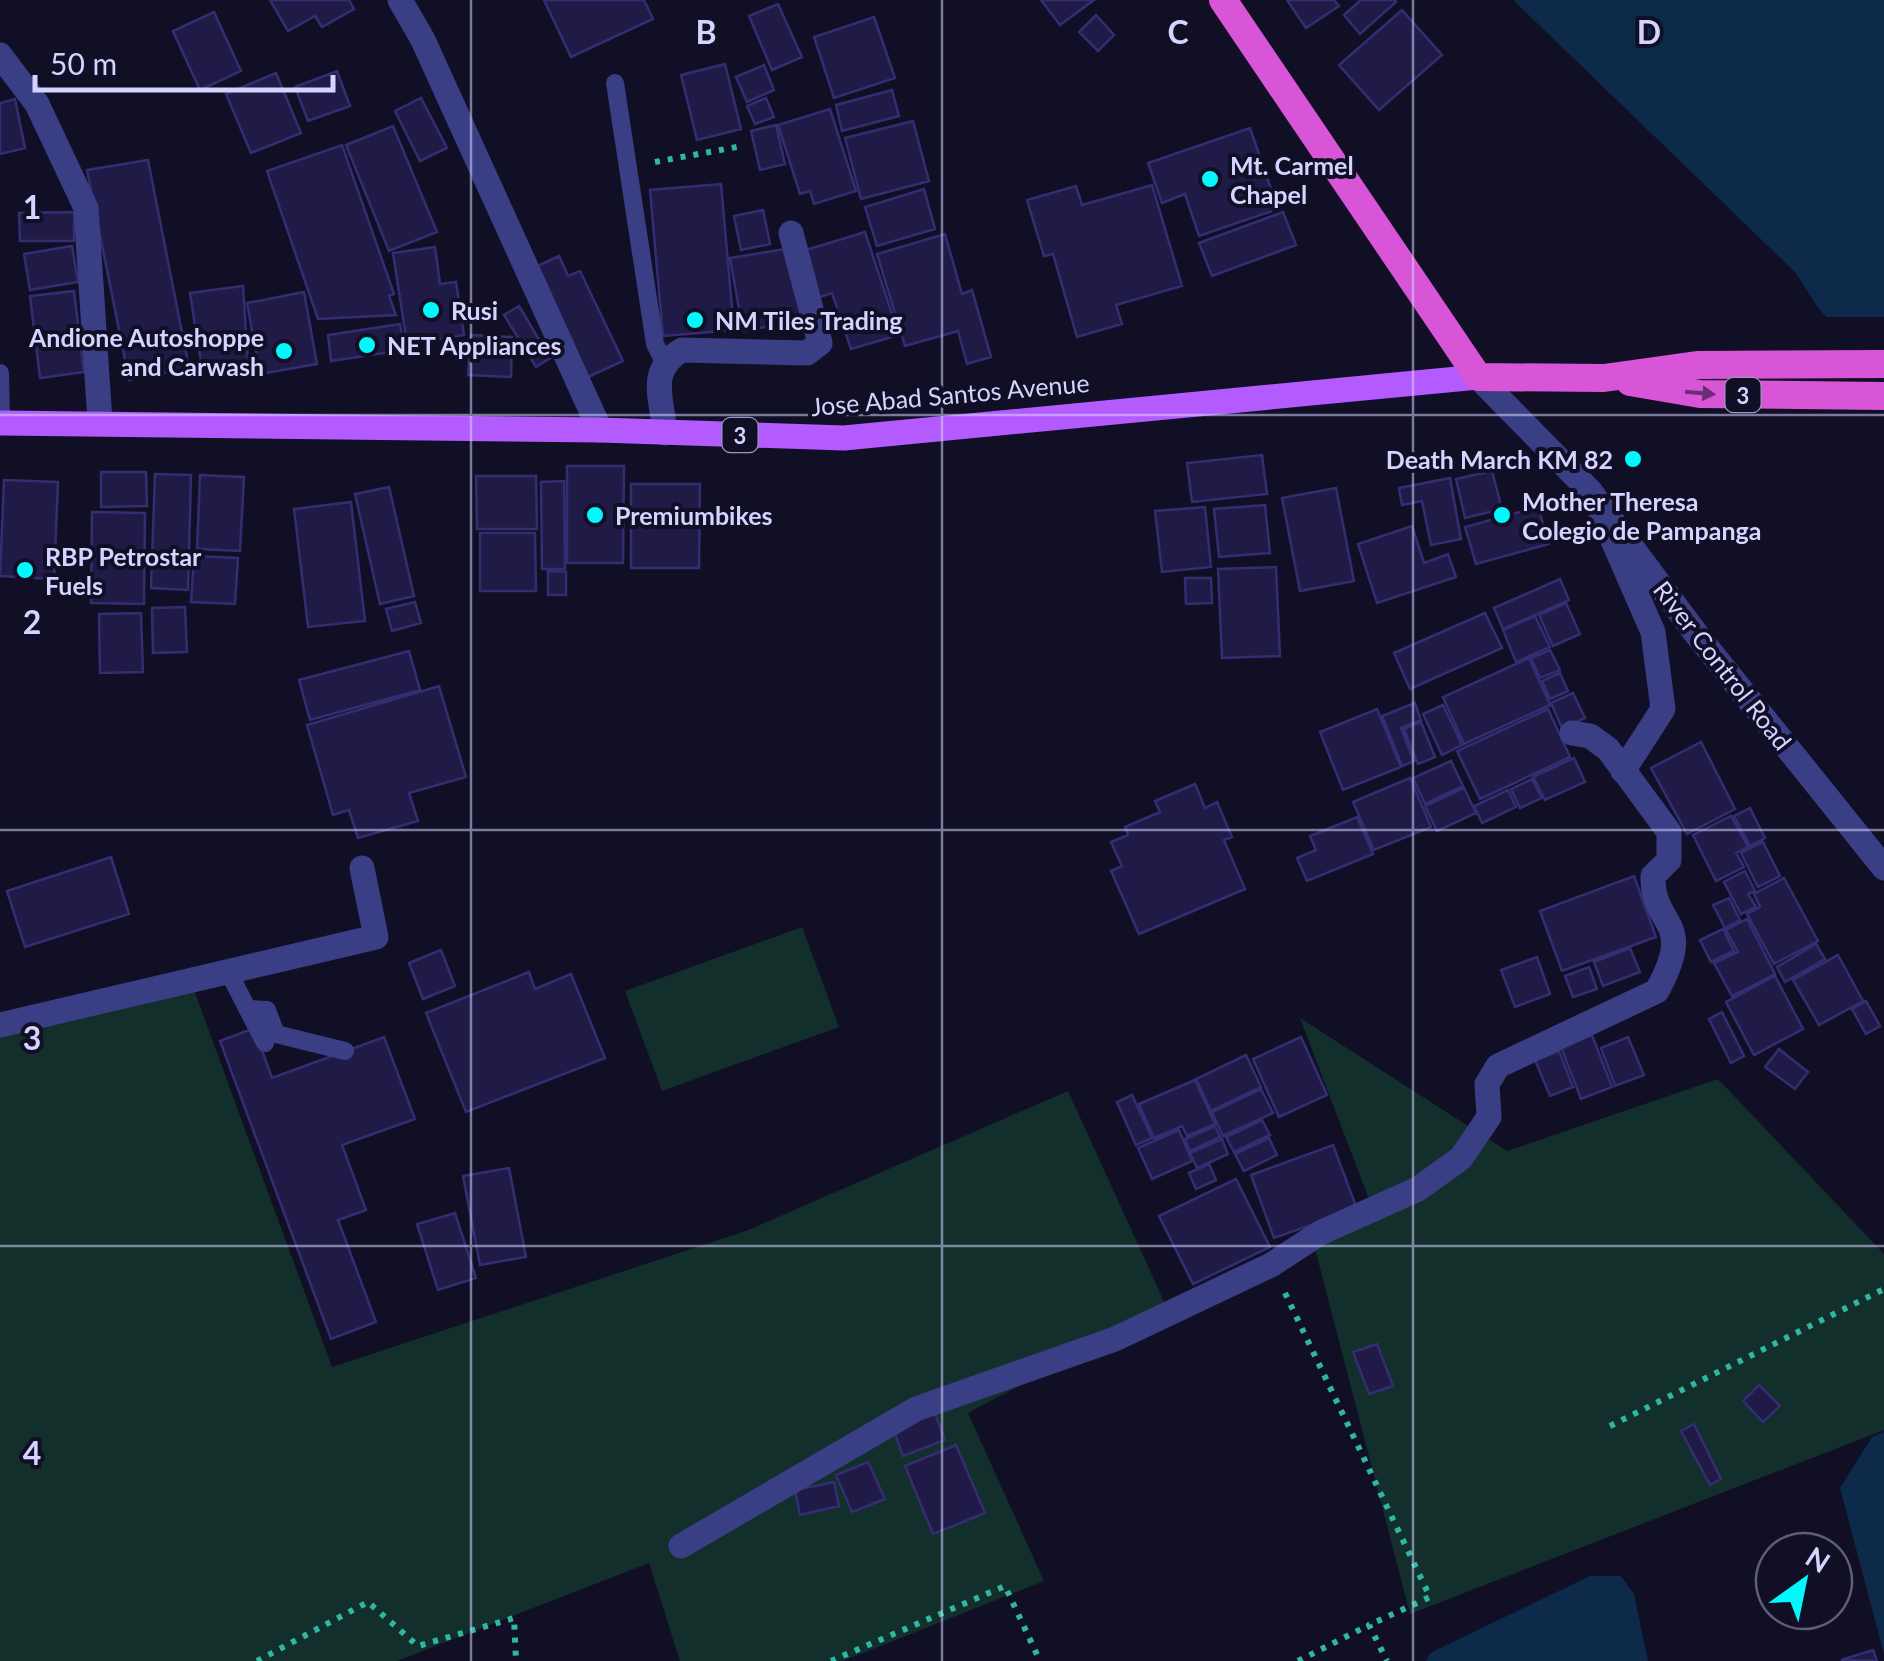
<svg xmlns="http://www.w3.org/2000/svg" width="1884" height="1661" font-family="Lato,sans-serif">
  <rect width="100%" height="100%" fill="#110f25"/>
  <path fill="#122f2c" d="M802,927L839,1027L662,1091L625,991Z
    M194,990L332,1367L746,1231L1068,1091L1167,1308L968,1413L1044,1581L843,1661H680L649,1563L397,1661H0V1035Z
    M1300,1018L1507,1151L1718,1079L1884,1254V1430L1410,1614L1313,1241L1375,1215Z"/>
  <path fill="#0e2a4a" d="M1513,0H1884V388L1817,306L1795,272Z
    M1884,1432V1654L1840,1488L1872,1437Z
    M1590,1576H1621L1634,1594L1648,1661H1426L1430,1653Z"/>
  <path fill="#110f25" d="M1819,317H1884V393L1880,392Z"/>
  <path fill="#201b46" stroke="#352d72" stroke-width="2.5" d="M270,0H349L354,9L322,27L315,16L288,31Z
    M544,0H644L653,19L571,57Z
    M1041,0H1094L1060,25Z
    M1287,0H1334L1339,6L1306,28Z
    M1361,0H1395L1396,2L1360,34L1344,15Z
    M778,4L802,57L772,70L749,16Z
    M1402,10L1442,55L1379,110L1339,65Z
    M214,12L241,71L200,90L173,31Z
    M1096,15L1114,35L1098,51L1079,32Z
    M874,17L895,78L834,98L814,37Z
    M725,64L741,129L697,140L681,75Z
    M764,65L774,90L747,102L736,77Z
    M337,71L350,106L308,121L295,87Z
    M276,73L301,133L251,153L226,94Z
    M892,90L899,116L842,131L836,105Z
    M421,98L447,148L420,161L395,111Z
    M766,98L774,117L755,124L747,106Z
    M15,99L25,148L0,154V103Z
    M830,109L856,191L814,204L810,191L800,194L778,125Z
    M913,121L929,181L861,199L845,138Z
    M776,125L785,164L760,170L751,131Z
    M393,126L437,232L389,251L346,145Z
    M1250,128L1278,209L1199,236L1185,194L1162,203L1148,163Z
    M342,145L394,294L389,296L396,315L318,319L267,171Z
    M148,160L189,368L129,380L87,170Z
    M721,184L734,330L663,336L650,190Z
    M1152,185L1182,286L1116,305L1122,324L1077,337L1053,254L1044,256L1027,200L1076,186L1082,205Z
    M924,189L935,229L877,246L865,207Z
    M763,210L770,244L741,250L734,216Z
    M74,212V241H20L19,213Z
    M1283,212L1296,245L1212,276L1199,243Z
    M865,232L899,335L851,349L832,293L814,299L799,252Z
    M945,234L962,294L972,290L991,357L967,364L958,331L905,346L877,254Z
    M72,246L78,282L30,290L24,254Z
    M435,247L440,284L456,282L464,335L407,344L393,253Z
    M792,248L805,320L743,331L730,258Z
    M559,256L568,276L580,271L623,361L584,379L531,269Z
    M243,286L248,363L202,369L190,293Z
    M74,291L84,372L40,378L30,296Z
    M304,292L317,364L260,374L247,303Z
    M519,306L550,358L536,367L504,315Z
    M400,324L404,350L331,361L328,335Z
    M471,335L512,337L511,377L468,375Z
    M1262,455L1267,494L1192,502L1187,463Z
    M567,466H624L623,563H567Z
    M1492,471L1502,509L1465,518L1456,479Z
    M101,472H146L147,506L101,507Z
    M155,474L191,475L188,590L151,588Z
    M200,475L244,477L240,551L197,549Z
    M476,476H536L537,529H477Z
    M1450,478L1461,539L1431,545L1422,501L1402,505L1399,488Z
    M4,480L58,482L54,579L0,576Z
    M564,481L565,569H542L541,482Z
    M631,484H700L699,568H631Z
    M389,487L414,596L380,604L355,494Z
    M1336,488L1354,581L1300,591L1282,498Z
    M351,502L365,621L308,627L294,509Z
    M1265,505L1270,553L1219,557L1214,509Z
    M1205,507L1211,567L1162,572L1155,511Z
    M1538,507L1549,544L1476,564L1465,527Z
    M92,512L145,513L144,604L91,603Z
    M1412,526L1424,563L1448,554L1456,577L1377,603L1358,544Z
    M480,533H535L536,591H480Z
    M194,556L238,558L235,604L191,602Z
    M1276,567L1280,656L1222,658L1218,569Z
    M548,571L566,572V595H548Z
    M1185,578H1211L1212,603L1186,604Z
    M1560,579L1569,600L1503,629L1494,608Z
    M415,602L421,623L392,631L386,609Z
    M1566,603L1580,634L1553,646L1539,615Z
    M185,607L187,652L153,653L152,608Z
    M141,613L143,672L100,673L99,614Z
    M1485,613L1502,648L1410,689L1394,653Z
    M1535,616L1550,647L1516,662L1503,630Z
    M1550,650L1560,670L1540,678L1531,658Z
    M409,651L420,690L310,720L299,680Z
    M1529,658L1550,705L1464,744L1443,697Z
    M1560,673L1568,691L1550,699L1542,681Z
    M439,686L466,777L409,793L418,821L358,838L349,810L333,815L307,725Z
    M1573,693L1585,718L1562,728L1551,703Z
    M1415,703L1421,720L1401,728L1414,761L1402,766L1382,716Z
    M1443,705L1462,745L1442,755L1423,714Z
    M1377,709L1401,767L1343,790L1320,732Z
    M1548,709L1570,757L1480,799L1457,751Z
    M1421,722L1435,757L1418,764L1404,729Z
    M1701,742L1735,809L1687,834L1651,768Z
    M1574,758L1585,782L1545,800L1533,777Z
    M1451,761L1463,786L1425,804L1413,778Z
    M1410,778L1431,827L1374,850L1353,802Z
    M1532,779L1542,798L1520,808L1511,789Z
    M1195,784L1205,808L1217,802L1232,837L1224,840L1245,889L1139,934L1111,871L1122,866L1111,842L1128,835L1125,827L1160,812L1155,801Z
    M1464,788L1476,813L1437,831L1425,806Z
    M1508,790L1516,807L1482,823L1474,806Z
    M1750,808L1765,838L1750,846L1734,816Z
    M1731,816L1748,847L1736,853L1744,867L1716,881L1693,835Z
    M1357,817L1373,854L1307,881L1297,858L1316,850L1310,836Z
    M1763,842L1780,876L1758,887L1741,853Z
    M111,857L129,914L25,947L7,891Z
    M1745,871L1755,891L1748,894L1756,907L1741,914L1724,882Z
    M1634,876L1656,937L1562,971L1540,911Z
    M1784,878L1818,941L1774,964L1747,914L1760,907L1754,894Z
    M1729,898L1740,920L1725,928L1713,905Z
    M1747,919L1775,974L1732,996L1714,963L1738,952L1726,930Z
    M1723,929L1734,951L1711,962L1700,940Z
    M1816,944L1825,959L1785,982L1777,967Z
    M1630,948L1640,972L1603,986L1594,962Z
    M441,950L455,986L423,999L409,963Z
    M1838,955L1863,1001L1819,1025L1793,980Z
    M1537,957L1550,994L1515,1007L1501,970Z
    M1589,967L1597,989L1573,997L1565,976Z
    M529,972L535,989L571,974L605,1058L466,1112L426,1013Z
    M1775,976L1803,1029L1754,1055L1726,1002Z
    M1866,1001L1880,1026L1866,1034L1852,1009Z
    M1722,1012L1744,1056L1731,1063L1709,1019Z
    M254,1028L272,1078L384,1037L415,1119L342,1145L366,1210L338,1220L376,1322L331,1339L220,1041Z
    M1592,1035L1612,1087L1581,1099L1561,1047Z
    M1301,1037L1327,1095L1279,1117L1253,1059Z
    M1628,1037L1644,1075L1615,1086L1601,1048Z
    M1779,1049L1808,1072L1795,1089L1765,1067Z
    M1559,1051L1573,1087L1550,1096L1535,1060Z
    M1246,1055L1261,1087L1211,1111L1196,1079Z
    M1195,1080L1215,1124L1187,1136L1182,1126L1154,1138L1139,1104Z
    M1261,1089L1273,1113L1223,1136L1212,1112Z
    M1132,1095L1152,1138L1136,1145L1117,1102Z
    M1262,1120L1270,1135L1234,1152L1226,1137Z
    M1215,1126L1220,1137L1190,1151L1185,1139Z
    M1179,1130L1192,1161L1152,1179L1138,1148Z
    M1269,1138L1277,1155L1244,1171L1235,1154Z
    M1222,1139L1228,1154L1197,1168L1190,1153Z
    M1333,1145L1357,1209L1274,1238L1251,1175Z
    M1209,1164L1216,1180L1196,1189L1189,1173Z
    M509,1168L526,1257L480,1265L463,1176Z
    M1236,1179L1270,1247L1193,1284L1159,1216Z
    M455,1213L476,1278L438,1290L417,1224Z
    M1377,1344L1393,1386L1369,1394L1353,1352Z
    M1759,1385L1780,1406L1763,1422L1743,1401Z
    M934,1411L945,1440L903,1456L892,1426Z
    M1694,1424L1721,1479L1710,1485L1681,1431Z
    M956,1445L985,1513L933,1534L905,1466Z
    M868,1462L885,1499L852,1512L836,1475Z
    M834,1482L839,1506L800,1515L795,1490Z
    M1873,1650L1877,1661L1841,1660Z"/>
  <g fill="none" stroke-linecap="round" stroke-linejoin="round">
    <path stroke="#30b6a3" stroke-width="6" stroke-dasharray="5 8" stroke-linecap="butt" d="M655,162L742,146
      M1285,1293L1430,1597L1369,1625L1387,1661
      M1610,1426L1884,1289
      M257,1661L368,1602L418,1646L514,1618L516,1661
      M831,1661L1005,1586L1040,1661
      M1298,1661L1369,1625"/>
    <path stroke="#3a3e84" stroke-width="18" d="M615,83L655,344L663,360
      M0,373L1,423
      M229,973L265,1043
      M251,1009L267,1010L276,1034L345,1051"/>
    <path stroke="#3a3e84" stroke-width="25" d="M400,0L423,40L600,430
      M0,55L37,104L86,208L100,422
      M665,433C662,398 647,370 682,350L807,353L820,343L791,233
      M1601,513L1653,632L1663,709L1623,771
      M0,1025L376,937L362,868
      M681,1546L916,1409L1115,1339L1271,1265L1320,1233L1418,1189L1461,1158L1489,1117L1487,1084L1498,1066L1657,991C1697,918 1652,929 1653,876L1669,860V832L1608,749L1590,736L1572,733"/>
    <path stroke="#3a3e84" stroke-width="25" d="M1478,377L1590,491L1697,635L1884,868"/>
    <path stroke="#b35bfe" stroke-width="25" d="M0,423L600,430L844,438L1478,377"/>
    <path stroke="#d855d8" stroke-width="28" d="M1223,0L1478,377L1604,378L1697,365L1884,364
      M1630,382L1700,394L1884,396"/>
  </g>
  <defs><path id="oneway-solid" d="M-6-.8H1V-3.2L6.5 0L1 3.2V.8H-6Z" transform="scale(2.5)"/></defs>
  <use fill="#6b2e76" href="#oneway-solid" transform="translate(1700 393) rotate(5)"/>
  <path fill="none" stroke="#d5d3ff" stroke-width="2.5" stroke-opacity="0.55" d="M471,0V1661M942,0V1661M1413,0V1661M0,415H1884M0,830H1884M0,1246H1884"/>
  <g fill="#01f9fd" stroke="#110f25" stroke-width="4">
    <circle cx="1210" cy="179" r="10"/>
    <circle cx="431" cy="310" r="10"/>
    <circle cx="695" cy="320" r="10"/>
    <circle cx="367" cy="345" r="10"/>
    <circle cx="284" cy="351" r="10"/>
    <circle cx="1633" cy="459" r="10"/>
    <circle cx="595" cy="515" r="10"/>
    <circle cx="1502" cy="515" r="10"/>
    <circle cx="25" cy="570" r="10"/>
  </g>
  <g text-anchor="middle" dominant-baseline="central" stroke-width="8" stroke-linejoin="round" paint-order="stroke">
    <g fill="#110f25" stroke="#9a98be" stroke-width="2.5">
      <rect x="1725.5" y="378" width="35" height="34" rx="8"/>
      <rect x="722.5" y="418" width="35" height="34" rx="8"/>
    </g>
    <g font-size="22" font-weight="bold" fill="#d5d3ff">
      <text x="1743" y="395">3</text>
      <text x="740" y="435">3</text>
    </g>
    <g font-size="25" font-weight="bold" fill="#d5d3ff" stroke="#110f25" text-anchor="start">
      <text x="1230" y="165">Mt. Carmel<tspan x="1230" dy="29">Chapel</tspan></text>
      <text x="451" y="310">Rusi</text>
      <text x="715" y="320">NM Tiles Trading</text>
      <text x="264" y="337" text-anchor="end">Andione Autoshoppe<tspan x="264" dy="29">and Carwash</tspan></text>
      <text x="387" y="345">NET Appliances</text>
      <text x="1613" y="459" text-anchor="end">Death March KM 82</text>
      <text x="1522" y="501">Mother Theresa<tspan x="1522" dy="29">Colegio de Pampanga</tspan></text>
      <text x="615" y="515">Premiumbikes</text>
      <text x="45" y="556">RBP Petrostar<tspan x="45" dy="29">Fuels</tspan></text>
    </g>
    <g font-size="25" fill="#d5d3ff" stroke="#110f25">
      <text transform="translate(950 394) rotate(-5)">Jose Abad Santos Avenue</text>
      <text transform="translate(1723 665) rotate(52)">River Control Road</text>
    </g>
  </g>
  <g font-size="32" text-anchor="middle" font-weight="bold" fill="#d5d3ff" stroke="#110f25" stroke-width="8" stroke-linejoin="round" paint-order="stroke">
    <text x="706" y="44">B</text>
    <text x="1178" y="44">C</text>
    <text x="1649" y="44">D</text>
    <text x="32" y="219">1</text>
    <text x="32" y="634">2</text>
    <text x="32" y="1050">3</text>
    <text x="32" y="1465">4</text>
  </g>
  <g transform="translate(1804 1581) rotate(33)"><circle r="48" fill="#110f25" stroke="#5f5d7c" stroke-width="2.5"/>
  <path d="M0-8L18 38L0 25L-18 38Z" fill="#01f9fd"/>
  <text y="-15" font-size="28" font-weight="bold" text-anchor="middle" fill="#d5d3ff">N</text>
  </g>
  <path d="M35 75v15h298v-15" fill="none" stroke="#d5d3ff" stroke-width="5"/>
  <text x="50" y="75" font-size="30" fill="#d5d3ff" stroke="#110f25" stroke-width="8" paint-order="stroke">50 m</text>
</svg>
